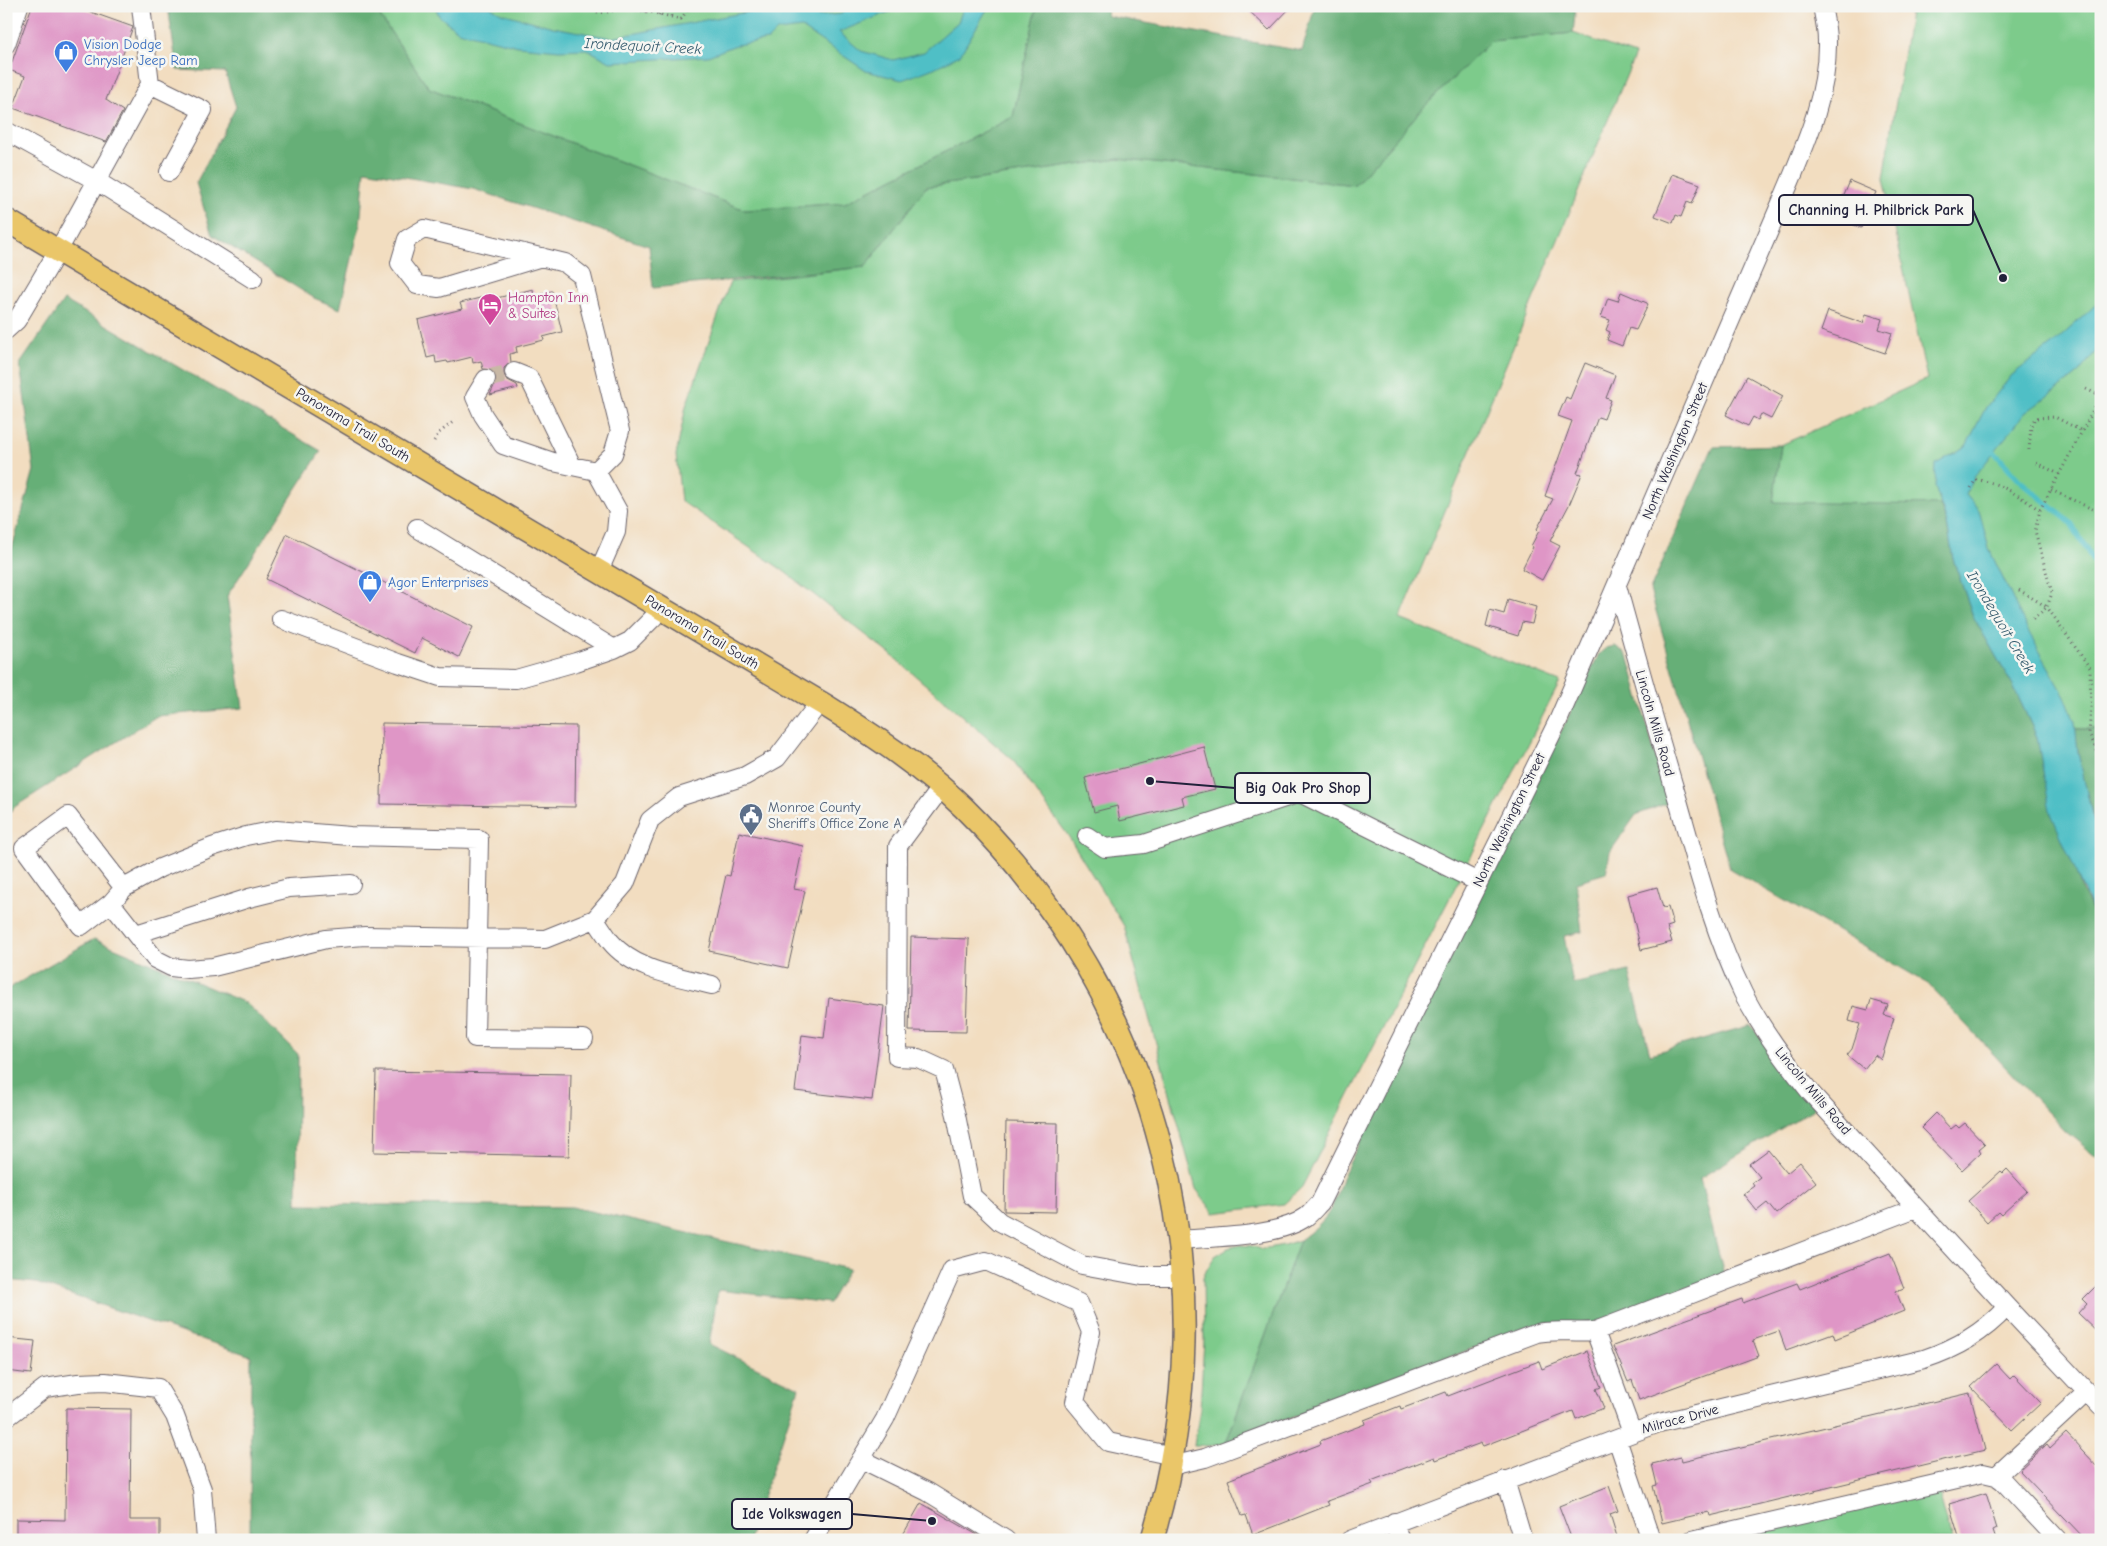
<svg xmlns="http://www.w3.org/2000/svg" width="2107" height="1546" font-family="'Comic Neue',sans-serif">
  <rect width="100%" height="100%" fill="#f6f6f2"/>
  <filter id="ink" filterUnits="userSpaceOnUse"><feTurbulence type="fractalNoise" baseFrequency=".02" numOctaves="2"/><feDisplacementMap in="SourceGraphic" scale="10" xChannelSelector="R" yChannelSelector="G"/><feConvolveMatrix kernelMatrix="1 2 1 2 8 2 1 2 1" color-interpolation-filters="sRGB"/></filter>
  <filter id="wash" filterUnits="userSpaceOnUse"><feTurbulence type="fractalNoise" baseFrequency=".0096" numOctaves="4" result="noise"/><feDisplacementMap in="SourceGraphic" scale="20" xChannelSelector="R" yChannelSelector="G"/><feGaussianBlur stdDeviation="1.12" result="paint"/><feColorMatrix in="noise" values="0 0 0 0 0 0 0 0 0 0 0 0 0 0 0 0 0 1.4 0 .05"/><feComposite in="paint" operator="in"/></filter>
  <g filter="url(#wash)">
    <rect width="100%" height="100%" fill="#f2ddc0"/>
    <path fill="#7dcb8b" stroke="#507663" d="M376,6H1037L1013,117L845,203L745,210L429,88L375,9Z
      M1911,6H2101V729L2032,728L1773,502L1781,445L1927,379L1884,178Z
      M1573,33L1635,55L1400,619L1560,682L1302,1187L1284,1204L1214,1213L1196,1189L1124,926L1067,834L1012,759L889,653L781,569L681,501L676,455L686,406L730,282L865,267L926,187L1118,159L1355,185L1422,109L1491,41Z
      M1300,1240L1226,1443L1209,1446L1194,1445L1200,1409L1204,1340L1203,1278L1207,1269L1215,1256L1228,1248L1240,1245L1252,1246L1261,1249L1284,1245Z
      M1938,1489L1952,1540H1724Z"/>
    <path fill="#66af77" stroke="#446859" d="M168,6H376L375,9L429,88L745,210L845,203L1013,117L1037,6H1106L1107,16L1302,51L1315,6H1576L1573,33L1491,41L1422,109L1355,185L1118,159L926,187L865,267L653,288L649,246L473,189L365,170L360,225L340,309L314,298L212,235L196,183L236,107L225,72L177,70Z
      M64,300L321,451L227,596L243,708L157,716L16,806L6,816V570L34,470L20,364Z
      M1781,445L1773,502L1940,505L1947,523L1953,559L1973,616L2014,688L2037,737L2082,891L2101,932V1160L2065,1131L1927,983L1730,869L1650,590L1713,447Z
      M1615,646L1624,652L1629,659L1668,803L1636,815L1610,852L1606,873L1576,882L1582,932L1564,936L1573,984L1629,971L1650,1054L1751,1025L1815,1108L1700,1178L1724,1275L1590,1324L1546,1323L1526,1328L1226,1443L1300,1240C1327,1220 1333,1211 1342,1178L1599,654L1606,648Z
      M2075,729H2101V836C2087,802 2079,765 2075,729Z
      M94,939L246,1003L298,1054L297,1204L572,1207L849,1269L829,1303L718,1290L709,1344L799,1388L749,1540H250L251,1356L36,1283L6,1280V990Z"/>
    <path fill="#50bfc6" stroke="#397080" d="M435,6H489L501,13L553,27L611,38L779,6H797L819,16L841,14L852,6H904L839,32L861,51L893,60L924,52L958,22L964,6H989L960,55L934,68L902,80L866,71L802,28L777,31L768,40L736,45L708,56L610,62L587,49L559,50L518,46L458,31L439,16Z
      M2101,300V345L2076,376L2025,413L1975,476L1966,495L1979,510L1989,549L2027,629L2065,696L2075,722L2078,752L2092,815L2101,836V932L2050,811L2037,737L2014,688L1973,616L1953,559L1947,523L1935,487L1936,464L1966,446L1986,407L2012,375L2054,343Z"/>
    <g fill="none" stroke-linecap="round" stroke-linejoin="round">
      <path stroke="#50bfc6" stroke-width="5.5" d="M1990,447L2019,480L2071,523L2101,574"/>
    </g>
    <g id="blocks">
      <path fill="#df96c6" d="M32,6H74L133,27L106,100L123,111L106,142L13,108L25,76L9,70Z
        M1244,6H1292L1269,30Z
        M1672,174L1700,184L1692,204L1687,202L1681,217L1676,215L1673,223L1655,216Z
        M1850,181L1876,192L1861,228L1835,217Z
        M533,289L534,296L552,291L562,332L543,337L544,340L516,347L517,352L510,354L511,362L504,368V374L506,379L517,385L518,388L490,395L497,379L492,370L483,369L481,361L473,363L472,357L448,363L447,361L436,363L435,356L427,358L418,320L462,309L460,303L492,295L493,299Z
        M1621,292L1647,303L1648,305L1636,330L1629,328L1622,346L1607,340L1610,332L1606,330L1610,320L1601,317L1608,298L1618,301Z
        M1828,311L1863,323L1866,314L1882,319L1879,329L1892,333L1885,353L1821,331Z
        M1585,363L1615,375L1606,398L1611,400L1604,419L1598,417L1577,473L1582,474L1569,505L1550,541L1560,546L1542,580L1522,569L1533,547L1531,546L1539,531L1537,529L1553,499L1545,496L1572,421L1558,416L1566,397L1570,399Z
        M1747,376L1783,396L1771,419L1761,414L1758,420L1753,417L1748,426L1726,415Z
        M287,534L473,627L459,657L422,638L415,653L266,579Z
        M1508,599L1536,607L1532,624L1522,622L1518,636L1486,626L1490,610L1504,614Z
        M382,723L576,726L575,807L381,804Z
        M1204,747L1215,789L1182,797L1184,805L1120,821L1117,806L1094,812L1085,778Z
        M739,832L803,846L794,889L805,891L788,968L709,951L726,875L730,876Z
        M1657,887L1663,908L1668,907L1673,925L1667,927L1672,942L1641,950L1628,895Z
        M911,937L969,939L966,1032L909,1031Z
        M829,998L884,1006L872,1100L795,1091L802,1035L824,1038Z
        M1871,1000L1888,1005L1884,1015L1894,1018L1881,1060L1875,1055L1864,1069L1847,1055L1852,1049L1860,1024L1849,1021L1853,1006L1868,1010Z
        M376,1071L571,1074L569,1156L374,1152Z
        M1936,1113L1951,1129L1956,1125L1959,1128L1965,1123L1985,1144L1979,1149L1981,1152L1962,1170L1921,1128Z
        M1006,1122L1058,1123L1056,1212L1004,1211Z
        M1768,1150L1787,1173L1800,1162L1816,1182L1776,1214L1767,1203L1757,1211L1743,1194L1754,1186L1752,1183L1760,1177L1749,1164Z
        M2007,1169L2027,1191L2001,1215L1998,1212L1987,1222L1968,1201L2001,1171L2003,1173Z
        M1890,1253L1904,1288L1896,1291L1904,1311L1835,1339L1833,1333L1786,1350L1779,1331L1753,1340L1759,1356L1639,1400L1632,1380L1628,1382L1613,1346L1742,1299L1743,1303L1797,1283L1800,1289Z
        M2101,1281V1335L2078,1313L2087,1303L2083,1299Z
        M6,1338L35,1341L31,1374L6,1371Z
        M1587,1351L1601,1387L1596,1389L1604,1408L1576,1419L1573,1411L1483,1446L1481,1443L1435,1460L1434,1457L1371,1481L1373,1484L1327,1501L1329,1505L1253,1535L1246,1515L1242,1516L1228,1480L1321,1444L1320,1441L1365,1424L1364,1420L1400,1406L1401,1409L1446,1392L1448,1396L1539,1361L1542,1369Z
        M1996,1364L2010,1379L2014,1375L2041,1403L2012,1430L1971,1387Z
        M1970,1393L1985,1450L1710,1516L1709,1512L1662,1523L1653,1486L1657,1485L1652,1464L1681,1457L1682,1461Z
        M66,1408L131,1409L130,1520H160V1540H16V1519L65,1520Z
        M2066,1433L2101,1470V1540H2086L2019,1470L2047,1444L2050,1448Z
        M1609,1486L1618,1511L1610,1514L1618,1540H1572L1559,1506Z
        M1986,1493L1997,1529L1993,1531L1996,1540H1960L1949,1504Z
        M921,1503L981,1537L985,1540H900Z"/>
    </g>
  </g>
  <g filter="url(#ink)">
    <use href="#blocks" fill-opacity="0" stroke="#6b636a" stroke-width="1"/>
    <g fill="none" stroke-linecap="round" stroke-linejoin="round">
      <path stroke="#c8b8a5" stroke-width="18" stroke-dasharray="18 9" stroke-linecap="butt" d="M486,379L514,372"/>
      <g stroke="#6b636a" stroke-width="20">
        <path id="minor" d="M141,6L150,84
          M6,44L19,6
          M6,131L95,180L253,279
          M542,257L439,288L417,285L400,263L407,239L424,229L565,263L582,276L620,431L613,454L596,471
          M6,330L17,320L58,251L150,84L203,110L169,172
          M514,372L529,378L572,466
          M486,379L475,397L483,415L503,445L553,462L596,471L618,511L616,532L599,571
          M417,528L614,649
          M1617,586C1637,659 1657,731 1679,804C1697,868 1714,933 1743,993C1761,1029 1786,1062 1811,1093L2007,1307L2101,1407
          M281,619L398,663L440,677L516,679L576,662L614,649L630,641L663,608
          M941,788L898,846L897,1057L918,1058L944,1070L956,1115L972,1196L1000,1222L1082,1265L1142,1276H1182
          M1087,836L1105,848L1144,844L1300,793L1478,882
          M124,888L160,868L212,847L246,836L276,830L350,836L479,839L475,1038L584,1039
          M111,903L124,888L68,816L24,848L81,926L111,903L155,959L171,967L188,969L213,967L326,939L365,936L545,939L595,919L625,884L650,820L679,797L745,776L777,758L820,702
          M595,919C600,926 605,934 610,941C634,971 677,976 712,985
          M136,934L249,898L289,888L351,884
          M1180,1240C1215,1237 1278,1237 1306,1217C1311,1213 1316,1207 1320,1203L1558,721L1784,196C1805,146 1828,96 1827,41C1827,29 1824,17 1822,6
          M1595,1331L1632,1433
          M6,1418L45,1388L78,1383L105,1382L158,1388L175,1416L202,1489L206,1540
          M1617,1439L1651,1540
          M861,1459L928,1492L1006,1540
          M1171,1466L1205,1458L1537,1333C1556,1329 1576,1333 1595,1331L1916,1208
          M1996,1476L2087,1392
          M1505,1480L1523,1540
          M1394,1522L1400,1540
          M813,1540L885,1419L952,1270L986,1261L1079,1303L1091,1332L1075,1402L1108,1442L1173,1456
          M1350,1540L1659,1423L1924,1359C1957,1348 1983,1333 2007,1307
          M1692,1540L1983,1473L1996,1476L2003,1481L2058,1540"/>
      </g>
      <g stroke="#6b636a" stroke-width="25">
        <path id="major" d="M6,220L828,707C876,737 923,768 964,808C1160,1002 1231,1276 1152,1540"/>
      </g>
      <path stroke="#6b636a" stroke-width="3" stroke-dasharray="1 4" stroke-linecap="butt" d="M507,6L516,8L520,6
        M589,6C599,19 613,8 626,9C644,10 663,15 681,19L690,6
        M667,6L671,16
        M645,12L646,6
        M659,15L665,6
        M2086,389L2101,396
        M2101,400L2094,409L2040,510L2035,531L2052,593L2047,607L2090,668L2091,707L2089,733L2101,760
        M434,441L439,433L453,422
        M2029,450L2031,426L2035,418L2055,417L2082,431
        M2036,463L2059,474
        M1971,488L1975,480C2000,481 2020,497 2040,510
        M2051,490L2101,513
        M2019,590L2047,607L2031,621"/>
      <use href="#minor" stroke="#fff" stroke-width="18"/>
      <use href="#major" stroke="#eac669" stroke-width="22"/>
    </g>
  </g>
  <defs>
    <g id="shop-pin" transform="scale(1.25)"><path d="M0 17L-7.5 6A9.5 9.5 0 1 1 7.5 6Z" fill="#3f7fe0" stroke="#f6f6f2"/><path d="M-5-2.5h2.3a2.7 3.5 0 0 1 5.4 0H5L5.5 6h-11ZM-1.5-2.5h3a1.5 2.3 0 0 0-3 0Z" fill="#fff"/></g>
    <g id="hotel-pin" transform="scale(1.25)"><path d="M0 17L-7.5 6A9.5 9.5 0 1 1 7.5 6Z" fill="#d1479c" stroke="#f6f6f2"/><path d="M-6-4.5h1.5V1H6V5H4.5V3h-9V5H-6ZM-4 0a1.8 1.8 0 1 1 3.6 0ZM.5 0V-2.5h3Q6-2.5 6 0Z" fill="#fff"/></g>
    <g id="civic-pin" transform="scale(1.25)"><path d="M0 17L-7.5 6A9.5 9.5 0 1 1 7.5 6Z" fill="#5c6f8a" stroke="#f6f6f2"/><path d="M-.6-6.5H3V-4.5H.6V-3L4-1V1h2V6H-6V1h2V-1L-.6-3ZM-1.2 2.5V6h2.4V2.5Z" fill="#fff"/></g>
  </defs>
  <g fill-rule="evenodd">
    <use href="#shop-pin" x="66" y="52"/>
    <use href="#hotel-pin" x="490" y="305"/>
    <use href="#shop-pin" x="370" y="582"/>
    <use href="#civic-pin" x="751" y="815"/>
  </g>
  <g text-anchor="middle" dominant-baseline="central" stroke-width="5" stroke-linejoin="round" paint-order="stroke">
    <g font-size="14" fill="#366cbe" stroke="#f6f6f2" text-anchor="start">
      <text x="84" y="44">Vision Dodge<tspan x="84" dy="16">Chrysler Jeep Ram</tspan></text>
      <text x="388" y="582">Agor Enterprises</text>
    </g>
    <g font-size="14" fill="#b23c85" stroke="#f6f6f2" text-anchor="start">
      <text x="508" y="297">Hampton Inn<tspan x="508" dy="16">&amp; Suites</tspan></text>
    </g>
    <g font-size="14" fill="#22223b" stroke="#f6f6f2">
      <text transform="translate(353 425) rotate(31)">Panorama Trail South</text>
      <text transform="translate(1675 451) rotate(-67)">North Washington Street</text>
      <text transform="translate(702 632) rotate(31)">Panorama Trail South</text>
      <text transform="translate(1655 723) rotate(74)">Lincoln Mills Road</text>
      <text transform="translate(1509 820) rotate(-64)">North Washington Street</text>
      <text transform="translate(1813 1091) rotate(50)">Lincoln Mills Road</text>
      <text transform="translate(1680 1419) rotate(-15)">Milrace Drive</text>
    </g>
    <g font-size="14" fill="#4e5e75" stroke="#f6f6f2" text-anchor="start">
      <text x="768" y="807">Monroe County<tspan x="768" dy="16">Sheriff's Office Zone A</tspan></text>
    </g>
    <g font-size="15" font-style="italic" fill="#32596c" stroke="#f6f6f2">
      <text transform="translate(643 46) rotate(3)">Irondequoit Creek</text>
      <text transform="translate(2001 622) rotate(59)">Irondequoit Creek</text>
    </g>
  </g>
  <path fill="none" stroke="#22223b" stroke-width="2" d="M2003 278L1973 210M1150 781L1235 788M932 1521L852 1514"/>
  <g fill="#22223b" stroke="#f6f6f2" stroke-width="2">
    <circle cx="2003" cy="278" r="5"/>
    <circle cx="1150" cy="781" r="5"/>
    <circle cx="932" cy="1521" r="5"/>
  </g>
  <g fill="#f6f6f2" stroke="#22223b" stroke-width="2">
    <rect x="1779" y="195" width="194" height="30" rx="5"/>
    <rect x="1235" y="773" width="135" height="30" rx="5"/>
    <rect x="732" y="1499" width="120" height="30" rx="5"/>
  </g>
  <g font-size="15" text-anchor="middle" font-weight="bold" fill="#22223b">
    <text x="1876" y="215">Channing H. Philbrick Park</text>
    <text x="1303" y="793">Big Oak Pro Shop</text>
    <text x="792" y="1519">Ide Volkswagen</text>
  </g>
  <rect width="2107" height="1546" fill="none" stroke="#f6f6f2" stroke-width="25"/>
</svg>
